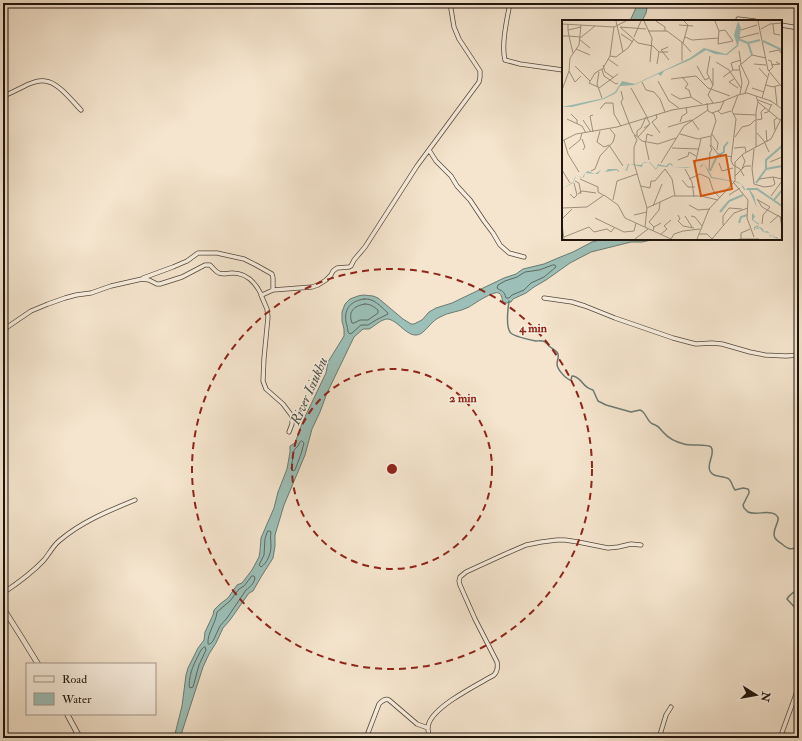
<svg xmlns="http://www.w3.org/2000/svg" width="802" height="741" font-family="'IM FELL Double Pica',serif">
  <rect width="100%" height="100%" fill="#f5e5ce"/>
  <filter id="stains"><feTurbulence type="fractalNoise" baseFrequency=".005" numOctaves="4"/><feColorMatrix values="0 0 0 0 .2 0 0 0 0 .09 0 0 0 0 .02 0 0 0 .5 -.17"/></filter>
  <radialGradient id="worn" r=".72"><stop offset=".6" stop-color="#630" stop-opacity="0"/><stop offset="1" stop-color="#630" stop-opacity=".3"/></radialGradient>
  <path fill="#9cbfb7" stroke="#6a7a73" d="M638,3H648L646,13L642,21H630Z
    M604,239H656L642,242H631L591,252L570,263L546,280L534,287L526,293L513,299L511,302L506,303L503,302C502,299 502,295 499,293C494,290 474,304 469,307C460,312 448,312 440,317C432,321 429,327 423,332C410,343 400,321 388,319C381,319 375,326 369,329H363L354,337L327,393L320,412L312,429L305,455L284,505L275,535V546L273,558L261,577L253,591L249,593L230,620L223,628L216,643L209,654L203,667L180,738H174L182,706L186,675L188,668L198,648L204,640L205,632L213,615L214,610L220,604L228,598L237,585L242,583L252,570L259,557L260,551L261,538L274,508L278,492L287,469L290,452V446L295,443L303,421L326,373L328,362L344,336V329L342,321V312L345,304L350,299L358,296L363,295L373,296L378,298L403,319L411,324H414L422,320L429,312L436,308L452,303L504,278L516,274L523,269L544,264L558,258L573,252L592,242Z"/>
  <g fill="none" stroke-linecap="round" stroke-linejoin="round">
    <path stroke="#5e6962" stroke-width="1" d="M553,265H555L556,267L544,277L531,283L524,290L512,295L509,298H506C504,290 502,292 497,288L498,285L505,281L517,277L525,272L539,270Z
      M364,299C374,298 380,306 387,312L388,314L376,320L368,325H361L352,333L350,334L348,332C348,329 347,326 346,322C344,308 351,301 364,299Z
      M365,304C371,304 374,307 378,310V313L368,320H360L354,323H352C348,312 353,306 365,304Z
      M302,441L304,443L301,454L295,470L293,471L291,469L294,450L298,446L300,442Z
      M268,531H270L271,532C270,537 271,541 271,546C271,554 267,563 261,567L259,565L264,555L265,539Z
      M252,576H254L255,578C253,585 251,586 246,590L227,618L220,626L213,641L210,644H208C207,633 216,623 217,612L230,601L239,589L244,586Z
      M205,647L206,650L199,665L193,687L190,688L189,686C190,670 194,664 201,650L203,648Z"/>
    <path stroke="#6a7a73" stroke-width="1.5" d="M509,301C508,308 506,326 510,332C512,336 531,340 536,341C539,341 542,340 545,342C547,343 548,345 549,346C552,349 557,350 558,354C559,358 557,360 557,364C557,369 565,378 570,380H571L572,376H573C583,378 581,387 593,390L598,401L606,405L631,412L640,410L642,411C646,414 647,420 651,423C652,424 656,425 657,426C659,427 661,430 663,432C669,439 676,442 684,444C690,446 708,444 711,447C716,454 706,463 710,471C713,478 723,475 729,479C732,482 732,486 735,490L743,488L748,489L749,491V493L743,505L744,508C745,509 747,511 748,512C756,516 769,509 776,515C783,520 770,530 775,538C777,541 779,542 782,544C789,550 790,549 799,548
      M799,588C795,592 790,594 787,599L799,612"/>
    <g stroke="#54483c" stroke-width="5">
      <path id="minor" d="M163,3C167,6 172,7 176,3
        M510,3C507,19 501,45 505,60L520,64L563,70
        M738,19L755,21
        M781,25L799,28
        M3,96C12,93 20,88 29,84C34,82 40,80 45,81C58,82 72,101 81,110
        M429,150L436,161L451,176L457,186L470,200L484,221L493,233L500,245L509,253L524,257
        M143,278L173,267L187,261L198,253H217L244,259L256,265L272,274L273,278V290
        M261,295L267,309L268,317L264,358L263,381L266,389L283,404L292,416V424L289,432
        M544,298L572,302L585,306L615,318L673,338L688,342L696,344L712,343L722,344L750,352L765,355L786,356L799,355
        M3,330L31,311L48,304L65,298L76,295L91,293L111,286L142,279L149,280L157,284H160L182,277L205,265H210C213,268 216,272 219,273C223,275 228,273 232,273C247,273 255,282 261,294L262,295L273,290L312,287L318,285L326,280L331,275L333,271L337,268L349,267L351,266L354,260L365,247L417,166L479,82L480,77V71L459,39L454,27L450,3
        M3,593C18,583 32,573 44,560C49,554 53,546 59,541C81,522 108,511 135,500
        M366,738L379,704C382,701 385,698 389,700L417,724L428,728
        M430,738C428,733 427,728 429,723C436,705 477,685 494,675C498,671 498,667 497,662L475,619L460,585L459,581L460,577L466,572L503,555L526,545L541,542L557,540H565L578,542L608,548L618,547L631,544L641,545
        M659,738L666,715L671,707
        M780,738L799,686"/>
    </g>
    <g stroke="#54483c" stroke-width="6">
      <path id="tertiary" d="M3,608L22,638L38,664
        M67,714L80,738"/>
    </g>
    <use href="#minor" stroke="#f8eedf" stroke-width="3.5"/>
    <use href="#tertiary" stroke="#f8eedf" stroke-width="4.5"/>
  </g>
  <g fill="none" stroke="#8f2418" stroke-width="2" stroke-dasharray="7 5">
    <circle cx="392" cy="469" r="100"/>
    <circle cx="392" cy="469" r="200"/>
  </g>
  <g text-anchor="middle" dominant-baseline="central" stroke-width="3" stroke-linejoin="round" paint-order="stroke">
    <g font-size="14" font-style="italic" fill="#4b4f48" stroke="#f8eedf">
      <text transform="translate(309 391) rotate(-66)">River Isiukhu</text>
    </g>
  </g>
  <g transform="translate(562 20)">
    <rect width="220" height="220" fill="#f5e5ce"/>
    <path d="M176,1L179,8L176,26L165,35L153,34L144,30L128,40L102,51L99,56L96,54L72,65L58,66L54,73L42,79L10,87H0L42,78L53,72L60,61L73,64L128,38L142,28L164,34L175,25L172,15ZM82,142H88L94,149L96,144L104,146L106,144L108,143L110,144L111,147H125L129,148H138L139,145L142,144L147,151L150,157L176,162L179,164L182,167L183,170L185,169L188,170L192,176L195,188L190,193L193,196L191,200L196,203L197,204L196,207L193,208V210L195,208L198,207L201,209L202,212L204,211L207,212L208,216L211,214L212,217H215L216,219L211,217V214L208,217L207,213L201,212L198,208L192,210V207L197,205L190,200V193L195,188L187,170H182L179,164L173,162L149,158L142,144L138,148H129L111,147L108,144L105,147L96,146L94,150L87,142L81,143L80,147L67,144L65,151L60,148L56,152L55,150L43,152L39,150L36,154H34L23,153L22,157L19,158L14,155L13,159L11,163L0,169L11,162L14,155L20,158L23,153L26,151L33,154L39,150L43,152L46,149H55L57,151L60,148L64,150L66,144L79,145Z" fill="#9cbfb7"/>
    <path fill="none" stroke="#9cbfb7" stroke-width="2" d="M176,19L186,23L190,35M201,21L220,30M186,23L198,20M204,149V140L220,126M148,151L155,136L162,132V127L166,122M194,163L204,149L220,146M185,169H195L220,186M212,180L220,170M158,192L167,181L181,175M177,203L179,197L185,195"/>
    <path fill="none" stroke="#9f9180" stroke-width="1" d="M54,1L61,32M82,1L90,18L88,42M94,1L103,7V11M122,1L126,5L121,23L129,32M153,1L157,11L156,24L171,21L163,10L157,11M196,1L206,50L220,67M0,4L52,7L64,1M6,4V10L19,7M211,4L212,14L218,15M117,5L131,6M52,7L48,36L40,50L42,56L54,64L56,63M58,7L76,23L91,26L97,32H106M58,7L84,9M199,9L208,4L220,3M6,10L7,16L18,17M179,10L195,5M86,11H105L121,23M59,14L71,22M0,16H7L11,33M72,17L79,1M123,17L130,20L157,18M18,18L33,6M177,18L197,13M17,19L28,28M106,27L99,30L107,40M14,29L28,35M177,31L179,44M207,32L217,30L219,33M48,36L54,37L66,28L72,19M148,36L145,53L151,65L146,75L151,83M46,39L56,46M206,40L209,41L211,47L207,51M120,41V22M154,42L167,50L179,68M95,44L97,32M192,44L204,45M41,45L43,52L52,58M179,45L187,62L183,73M209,45L218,44L214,42M13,46L28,61M135,46L143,60L147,58M197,48L205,57M171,50L169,43L179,40M7,51L13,62L19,56M37,52L35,64L40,78M120,57L126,64L123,68L127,70L129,77L140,84M161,57L171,50H177M109,59L134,56L146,68L168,76M172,59L167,62L176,68M96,61L107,81L117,88M80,62L84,70L92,72L98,79L103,92M151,65V48M204,65L211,67L218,65M213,66L215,85M36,67L27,63L33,53L40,49M37,68L56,54M69,68L85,97M190,68L202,72M0,70L7,51L8,38L17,25L19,5M59,71L61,79L59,82L67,103M109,74L118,79L129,77M178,74L180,63L177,46L190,35L204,38M194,76L196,82L194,92V127M200,78L207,53M196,80L209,85M196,82L218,100M38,89L43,83H51L52,94L59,106M156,91L159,94L169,91M150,93L158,90L162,81M202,93L206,92L210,84M9,94L15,100V104M94,94L95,98L90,102L98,113M171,94L194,95M31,95L28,96L31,112M5,99L20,106L24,113M21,100L29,112M130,100L137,110M194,100L200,99L199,92L203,88M118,102L120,96L125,93L124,87M67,103L71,113L80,121L96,124L114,118M106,107L130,100M82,108L88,104L85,98M204,110L205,122M213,110L212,100L215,98M38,111L35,122L42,127L47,125L61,146M195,113L202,121L207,132M118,114L136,119L149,116L154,101L152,94L146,91L145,83M150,114L156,123L155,130M72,115L75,120L72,127V143L85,188L83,207M75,116V111L79,108L84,97M149,116V125L156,134L170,137M76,117L87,105M173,117L180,107L188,105L193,100M20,119L23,127L21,130M2,120L6,134L17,152M0,121L14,114L55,107L110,90L159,82L176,75M83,121L87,140M84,121L85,114L91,116M110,128L136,129M172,128L183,127L184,132M7,129L18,120L20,113M192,129L190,149L192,164L202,167L210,166L213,164L211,157M180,135L183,141L180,149M116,140L126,136L127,132L134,136M208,142L220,137M99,143L122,106L146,90M157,143L160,151L171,148M133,144L139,119M171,145L169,140L174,99L170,91L176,75L185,73L209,81L220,89M171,145L178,149L182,156M123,149L130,162L132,177M0,150L8,163M147,150L148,132L150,130L148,125M29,151L33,149L38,136L51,122L53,115L48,109M173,156L183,146H189M18,159L36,167V172L41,175M127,159L138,154L147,158L151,170L158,178M197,159L211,157L220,159M120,160L126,167H133M13,161L17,163L19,174M172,163L186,180L185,198L192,217M79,166L88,168L89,161H93L103,149L110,159L113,176M8,174L12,178L15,175L12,163M16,174L20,171L34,173M167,175L178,168M209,176L220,161M195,179L200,187L220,198M51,180L55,161L75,154M196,180L208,187L201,195L200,204M127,185L136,190L148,189M91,186L100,164M0,188L25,187L42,175L56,185L63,198L109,219M85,188L111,176H139L156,180M72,195L85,192M116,195L118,199L116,201L121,206L132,208M123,196L130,207M129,196L133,197L140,206M218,196L220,208M33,198L62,212L72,211L74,203M0,199L10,189M208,203L217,195M0,204L2,219M161,205V196L167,188L180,189M92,207L87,202L97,190L98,182M91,211L92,207L99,203M99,214L105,209L102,206L109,200M137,214H145L150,219M2,217L27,207L32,212L45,209L49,212L52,208M73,219L86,209M109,219L112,214L121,211L138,209M135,219L147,189L173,161V142L181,134L209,119L220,97M150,219L172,193L186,188M177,219H197M179,219V213L188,209"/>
    <path fill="#de560c" fill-opacity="0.15" stroke="#de560c" stroke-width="2" d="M164,135L170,169L139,176L132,141Z"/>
    <rect width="220" height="220" fill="none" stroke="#1f130c" stroke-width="2"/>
  </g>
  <circle cx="392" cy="469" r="6" fill="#8f2418" stroke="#f8eedf" stroke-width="2"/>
  <g font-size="12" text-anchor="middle" font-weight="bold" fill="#8f2418" stroke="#f8eedf" stroke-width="3" stroke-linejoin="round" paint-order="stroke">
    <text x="533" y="332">4 min</text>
    <text x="463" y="402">2 min</text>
  </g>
  <rect width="802" height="741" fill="none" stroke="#f5e5ce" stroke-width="16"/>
  <rect x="4" y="4" width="794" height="733" fill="none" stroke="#1f130c" stroke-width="2"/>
  <rect x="8" y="8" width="786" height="725" fill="none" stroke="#1f130c"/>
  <rect x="26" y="663" width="130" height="52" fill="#f8eedf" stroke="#a1968b"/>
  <rect x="34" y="676" width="20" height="6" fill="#f8eedf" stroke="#a1968b"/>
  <text x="62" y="683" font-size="12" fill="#1f130c">Road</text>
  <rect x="34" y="693" width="20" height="12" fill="#9cbfb7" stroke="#a1968b"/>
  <text x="62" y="703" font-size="12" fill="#1f130c">Water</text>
  <g transform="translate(756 695) rotate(101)" stroke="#f8eedf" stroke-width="3" paint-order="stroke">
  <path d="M0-3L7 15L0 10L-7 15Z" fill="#1f130c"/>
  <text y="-6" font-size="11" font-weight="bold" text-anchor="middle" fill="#1f130c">N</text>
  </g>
  <rect width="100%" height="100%" filter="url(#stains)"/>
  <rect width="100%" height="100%" fill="url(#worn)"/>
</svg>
